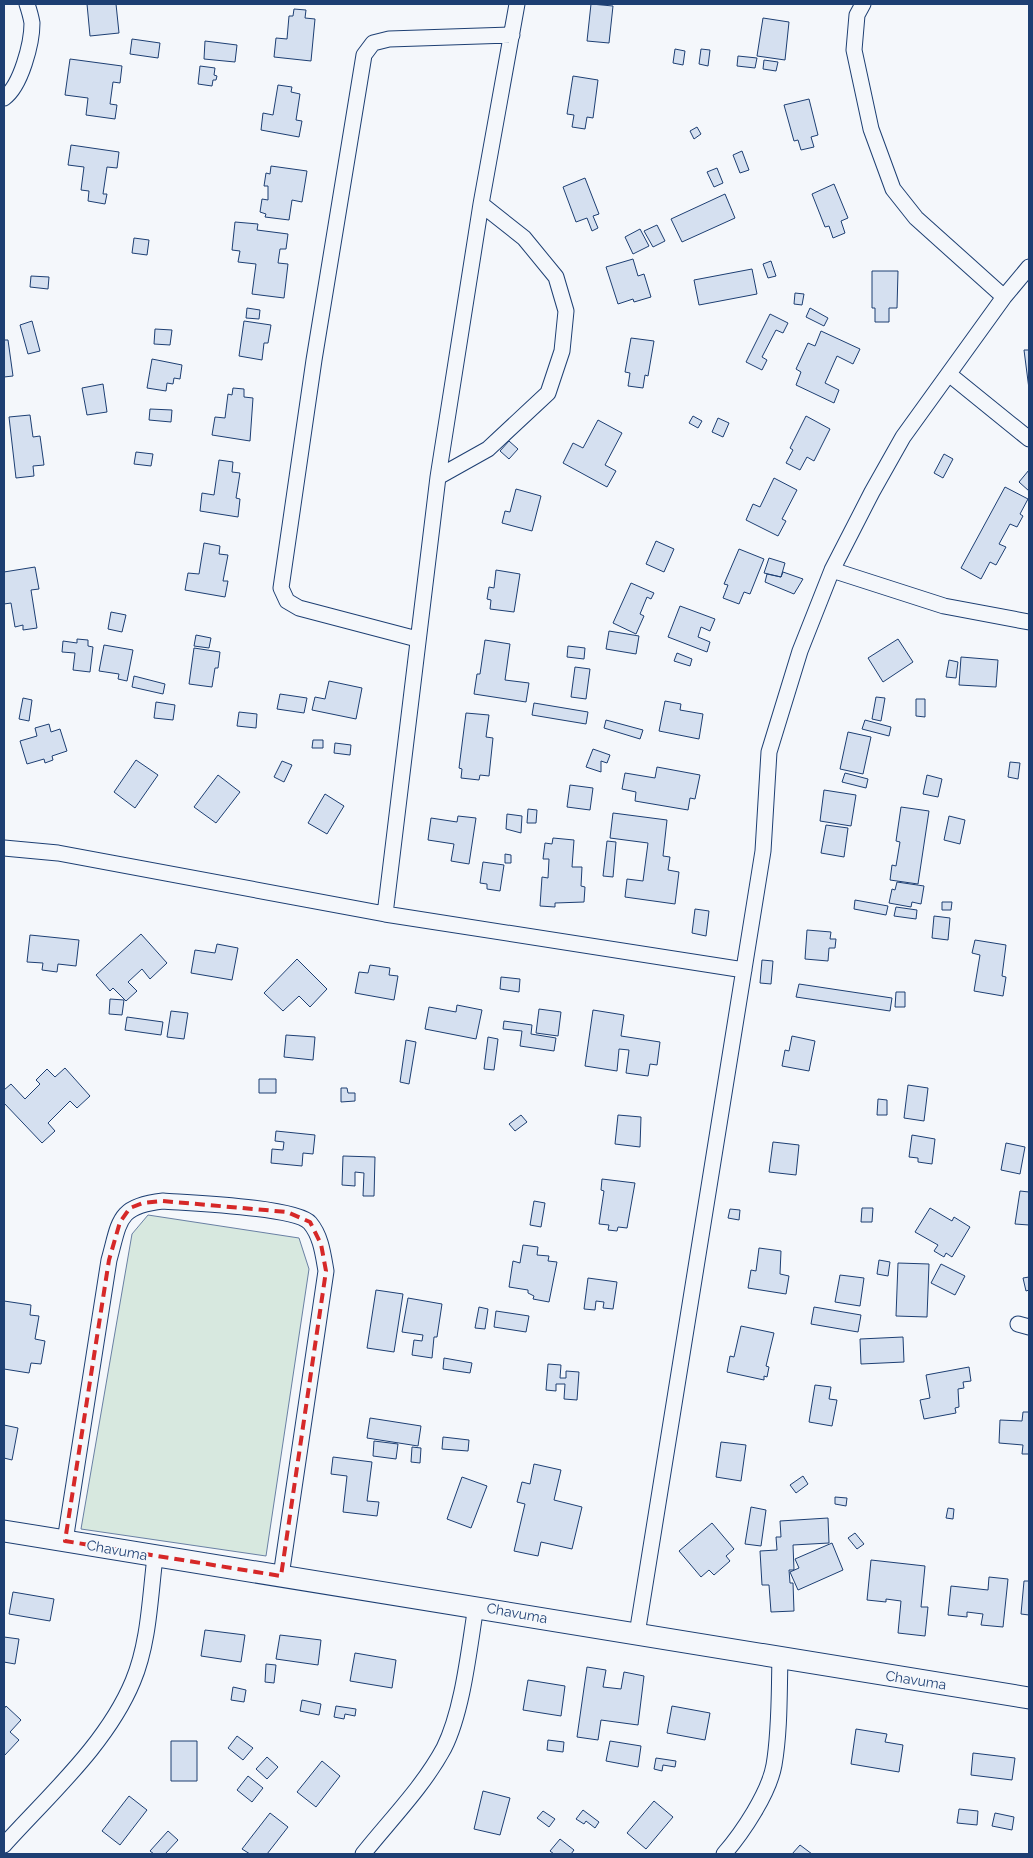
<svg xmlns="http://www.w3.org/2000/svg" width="1033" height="1858" font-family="Raleway,sans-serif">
  <rect width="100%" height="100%" fill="#f4f7fb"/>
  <path fill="#d7e8df" stroke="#687fa3" d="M148,1215L299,1238L309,1269L266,1556L81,1529L132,1234Z"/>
  <path fill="#d5e0f0" stroke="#1d3f73" d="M87,4H116L119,33L90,36Z
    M591,4L613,6L609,43L587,41Z
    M294,9L306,10L305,18L315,19L311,61L274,57L276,38L287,39L289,16H293Z
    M763,18L789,22L785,60L757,56Z
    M132,39L160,43L158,58L130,54Z
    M205,41L237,45L235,62L204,59Z
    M675,49L685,51L683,65L673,63Z
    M701,49L710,50L708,66L699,64Z
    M738,56L757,58L755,68L737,66Z
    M70,59L122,66L120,83L113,82L110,104L117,105L115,119L86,115L88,98L65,95Z
    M764,60L778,62L776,71L763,69Z
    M200,66L215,68L214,75L217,76L216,80H213L212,86L198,84Z
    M573,76L598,80L593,118L587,117L585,129L572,127L574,115L567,114Z
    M278,85L292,87L291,92L300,94L296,120L302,121L299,137L261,130L263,113L273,115Z
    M809,99L818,135L811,137L814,147L801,150L798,140L794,141L784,105Z
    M697,127L701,134L694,139L690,131Z
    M71,145L119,152L117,168L107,167L103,194H107L105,204L88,201L89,191L81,190L84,167L68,165Z
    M742,151L749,170L740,173L733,155Z
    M271,166L307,171L302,202L292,200L289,220L265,217L266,214L260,212L262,199L268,200V186H264L266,173L270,174Z
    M717,168L723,183L714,187L707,172Z
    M585,178L599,214L593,216L598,228L592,231L587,218L576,222L563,187Z
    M834,184L848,218L841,221L845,233L833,238L829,226L825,227L812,194Z
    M725,194L735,218L682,242L671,219Z
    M235,222L258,224L257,230L288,234L286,249H280L278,263L288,264L284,298L252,294L256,264L238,262L240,251L232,250Z
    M657,225L665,241L653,247L644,231Z
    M640,229L649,246L633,254L625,237Z
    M134,238L149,240L147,255L132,253Z
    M633,259L638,276L644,274L651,297L634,302L633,299L618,304L606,267Z
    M771,261L776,276L768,278L763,264Z
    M752,269L757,294L699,305L694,280Z
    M872,271H898L897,308H889V322H875V308H872Z
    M31,276L49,277L48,289L30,287Z
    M795,293L804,294L802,305L794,304Z
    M247,308L260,310L259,319L246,318Z
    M810,308L828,318L824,326L806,317Z
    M770,314L788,323L783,333L776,330L762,357L767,360L762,370L746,362Z
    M32,321L40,351L28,354L20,325Z
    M244,321L271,325L268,343H264L262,360L239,356Z
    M155,329L172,330L170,345L154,344Z
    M821,331L860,349L853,364L837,356L825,383L839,390L834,403L796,385L801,372L796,369L808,343L815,346Z
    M631,338L654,341L648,376L645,375L643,388L628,386L630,373L625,372Z
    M4,340H8L13,376L4,377Z
    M1024,350H1029V389Z
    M152,359L182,365L180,379L174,378L173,384L167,383L166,391L147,388Z
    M103,384L107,412L87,415L82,388Z
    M233,388L244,389V397L253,398L250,441L212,435L215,417L225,418L228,394L232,395Z
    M150,409L172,410L171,422L149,420Z
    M30,415L33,437L40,436L44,465L33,466L34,476L16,478L9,417Z
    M693,416L702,421L698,428L689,423Z
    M806,416L830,429L814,461L807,457L800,470L786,463L793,450L790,448Z
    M718,418L729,423L723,437L712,432Z
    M598,420L622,433L605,465L616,471L607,487L563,463L573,443L583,448Z
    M509,441L518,449L509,459L500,451Z
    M136,452L153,454L151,466L134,464Z
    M944,454L953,459L943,478L934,473Z
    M219,460L233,462L232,472L240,473L236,498L240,499L238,517L200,511L202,493L214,495Z
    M1029,470V491L1019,482Z
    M774,478L797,490L782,519L786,521L778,536L746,520L753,504L760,507Z
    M1005,487L1028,499L1020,514L1023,516L1017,527L1010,524L999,544L1006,547L996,565L990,562L981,579L961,568Z
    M516,489L541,496L532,531L502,523L505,511L510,512Z
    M656,541L674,549L664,572L646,564Z
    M204,543L220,546L219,554L228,555L223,581H228L225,597L185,590L188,573L199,574Z
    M739,549L764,559L750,594L744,592L739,604L723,598L728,585L724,584Z
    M769,558L785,563L781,577L764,573Z
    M35,567L39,589L31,590L37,628L23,630V625L15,627L11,603L4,604V572Z
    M496,570L520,574L514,612L490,609L491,600L487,599L489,587L494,588Z
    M783,572L803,579L794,594L765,582L767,574L781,577Z
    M631,583L654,593L651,599L647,597L640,614L644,616L636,634L613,623Z
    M680,606L715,619L710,631L701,627L698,637L710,642L707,652L668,637Z
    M111,612L126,615L122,632L108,629Z
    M609,631L639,636L636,654L606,649Z
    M196,635L211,638L209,648L194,646Z
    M77,639L88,640V646L93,647L90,672L73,670L75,653L62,652L63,641L77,643Z
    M898,639L913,662L883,682L868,658Z
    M485,640L510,644L505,680L529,683L526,702L474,694L477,674H480Z
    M104,645L133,650L127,681L118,679L119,674L99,671Z
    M568,646L585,648L584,659L567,657Z
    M194,648L220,652L218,668H215L212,687L189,684Z
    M677,653L692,659L690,666L674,661Z
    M961,657L998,660L996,687L959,685Z
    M949,660L958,662L956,678L946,677Z
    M575,667L590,669L586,699L571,697Z
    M134,676L165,684L163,694L132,687Z
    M329,681L362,688L356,719L312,710L315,697L325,699Z
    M280,694L307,698L304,713L277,709Z
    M876,697L885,698L881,721L872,719Z
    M23,698L32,700L29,721L19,719Z
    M916,699H925V717L916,716Z
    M665,701L681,704L680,710L703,714L699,739L659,731Z
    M156,702L175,705L173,720L154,718Z
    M534,703L588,712L586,724L532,715Z
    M239,712L257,714L256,728L237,726Z
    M466,713L489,715L486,737L493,738L489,776L480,775L479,780L461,778L462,769L459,768Z
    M606,720L643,730L640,739L604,728Z
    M865,720L891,727L889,736L862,729Z
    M49,724L51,732L60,729L67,751L52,756L53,760L45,763L44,759L27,764L20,741L37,736L35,728Z
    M848,732L871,737L863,774L840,769Z
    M313,740H323V748H312Z
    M335,743L351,745L350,755L334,753Z
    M593,749L610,755L607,763L601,761V772L586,767Z
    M136,760L158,775L135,808L114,792Z
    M282,761L292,765L284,782L274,777Z
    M1010,762L1020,763L1018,779L1008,777Z
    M657,767L700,775L695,799L690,798L688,810L635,801L636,792L622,789L625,773L655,778Z
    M845,773L868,779L866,788L842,782Z
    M218,775L240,792L216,823L194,807Z
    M927,775L942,779L938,797L923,794Z
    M570,785L593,788L590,810L567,807Z
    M824,790L856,795L851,826L820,821Z
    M325,794L344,806L327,834L308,823Z
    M901,807L929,811L918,884L890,880L892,865L896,866L900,842L896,841Z
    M528,809L537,810L536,823H527Z
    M613,813L667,820L663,856L670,857L668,870L679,872L675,904L625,897L627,879L643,881L648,843L610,838Z
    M507,814L522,816L521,833L506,829Z
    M458,816L476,818L469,864L451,861L454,844L428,840L431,818L457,822Z
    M949,816L965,820L960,844L944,840Z
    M826,825L848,828L844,857L821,853Z
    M553,838L574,840L572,867H582L581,886L585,887L584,902L555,903V907L540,906L542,877L548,878L549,859H543L545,843L552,844Z
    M607,841L616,842L613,877L603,876Z
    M505,854L511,855V863H505Z
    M483,862L504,865L500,891L487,889V884L480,883Z
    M897,882L924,886L921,904L912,902L911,907L889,903L892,889L895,890Z
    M855,900L888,906L886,915L854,909Z
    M942,902H952L951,910H942Z
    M896,907L917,910L916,919L894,916Z
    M695,909L709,911L706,936L692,933Z
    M934,916L950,918L948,940L932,938Z
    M807,930L831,932L830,939H836L835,948H829L828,961L805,959Z
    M141,934L167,963L150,979L142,969L128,982L137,991L126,1001L113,988L110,991L96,975Z
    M30,935L79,940L76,966L58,964L57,972L42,970L43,963L27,962Z
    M975,940L1006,945L1002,976L1006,977L1003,996L974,991L980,955L972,953Z
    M217,944L238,948L232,980L191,973L195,950L215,953Z
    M297,959L327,989L310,1007L299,996L283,1011L264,993Z
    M762,960L773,961L771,984L760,983Z
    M370,965L390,968L389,975L398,976L394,1000L355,993L359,972L368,973Z
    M501,977L520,979L519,992L500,989Z
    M799,984L892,998L890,1011L796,997Z
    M896,992H905V1007H895Z
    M110,999L124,1000L122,1015L109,1014Z
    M457,1005L482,1010L476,1039L425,1029L429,1007L456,1012Z
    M539,1009L561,1012L558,1036L536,1033Z
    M593,1010L624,1015L621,1036L660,1042L657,1065L650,1064L648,1076L626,1073L629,1050L619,1049L617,1071L585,1066Z
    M171,1011L188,1013L184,1039L167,1037Z
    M127,1017L163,1022L161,1035L125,1030Z
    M504,1021L532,1025L531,1034L556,1038L554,1051L520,1046L522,1031L503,1029Z
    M286,1035L315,1037L313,1060L284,1057Z
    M792,1036L815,1041L809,1071L782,1066L785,1050L789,1051Z
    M488,1037L498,1039L494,1070L484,1069Z
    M406,1040L416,1042L409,1084L400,1082Z
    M65,1068L90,1096L77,1108L70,1101L48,1123L55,1131L42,1143L4,1103V1090L11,1084L25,1099L40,1084L36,1080L47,1069L55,1077Z
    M259,1079H276V1093H259Z
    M908,1085L928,1088L924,1121L904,1118Z
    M341,1088H347L348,1093H355V1101L341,1102Z
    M878,1099L887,1100V1115H877Z
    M521,1115L527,1122L515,1131L509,1124Z
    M618,1115L641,1117L640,1147L615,1144Z
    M276,1131L315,1135L313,1154L303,1153L302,1166L271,1163L272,1149L283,1150L284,1142L275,1141Z
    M912,1135L935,1139L932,1164L918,1162V1158L909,1157Z
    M773,1142L799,1145L796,1175L769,1172Z
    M1006,1143L1025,1147L1020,1174L1001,1170Z
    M343,1156L375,1157L374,1196H363L364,1173L355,1172V1186L342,1185Z
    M602,1179L635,1183L627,1228L618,1227L617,1231L608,1230L609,1225L599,1224L604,1191L601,1190Z
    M1020,1191L1029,1192V1225L1015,1224Z
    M534,1201L545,1203L541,1227L530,1225Z
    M862,1208H873L872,1222H861Z
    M930,1208L952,1221L954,1217L970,1227L952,1257L946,1253L944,1257L934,1251L938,1245L915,1232Z
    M730,1209L740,1210L739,1220L728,1218Z
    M523,1245L538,1247L537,1255L549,1256L548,1261L557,1262L549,1302L533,1299L534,1296L528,1293V1290L509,1287L513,1261L520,1263Z
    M759,1248L781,1251L780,1274L789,1276L786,1294L748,1288L751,1270L756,1271Z
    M879,1260L890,1262L888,1276L877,1274Z
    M898,1263L929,1264L927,1317L896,1316Z
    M941,1264L965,1276L955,1295L931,1283Z
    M840,1275L864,1278L860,1306L835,1302Z
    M1029,1277V1290L1026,1291L1023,1278Z
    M588,1278L617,1282L613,1309L603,1308L604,1302L596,1301L595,1310L584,1309Z
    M376,1290L403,1294L394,1352L367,1348Z
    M408,1298L442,1304L437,1337H434L432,1358L412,1355L414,1340L422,1341L423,1335L402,1332Z
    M4,1301L31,1305L30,1315L39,1316L35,1339L45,1341L41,1364L31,1363L29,1373L4,1369Z
    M479,1307L488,1309L485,1329L475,1328Z
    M814,1307L861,1315L858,1332L811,1324Z
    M496,1311L529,1316L526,1332L494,1327Z
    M741,1326L774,1333L766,1366L769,1367L767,1377L764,1376V1380L727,1372L730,1356L734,1357Z
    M903,1337L904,1362L861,1364L860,1339Z
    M444,1358L472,1363L470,1373L443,1369Z
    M548,1364L561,1365L560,1378H566V1371L579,1372L577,1400L564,1399L565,1384H556V1391L546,1390Z
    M969,1367L971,1381L963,1382L964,1388L958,1389L959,1407L955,1408L956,1413L924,1419L920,1400L930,1398L926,1375Z
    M815,1385L831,1387L829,1399L837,1400L832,1426L809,1422Z
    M1023,1412H1029V1454H1022L1023,1445L999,1443L1000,1420L1022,1421Z
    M370,1418L421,1426L418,1446L367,1438Z
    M4,1425L18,1428L12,1460L4,1458Z
    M443,1437L469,1440L468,1451L442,1449Z
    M374,1441L398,1444L396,1459L373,1456Z
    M721,1442L746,1445L741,1481L716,1477Z
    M412,1447L421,1448L420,1463L411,1462Z
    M333,1457L372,1462L367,1501L379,1502L377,1516L343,1512L347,1476L331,1474Z
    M534,1464L561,1470L554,1500L582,1507L572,1549L541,1542L538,1556L514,1551L525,1504L517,1502L522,1482L530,1484Z
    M803,1476L808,1484L796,1493L790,1485Z
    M462,1477L487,1486L471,1528L447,1519Z
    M835,1497L847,1498L846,1506L835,1504Z
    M751,1507L766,1510L761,1546L745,1544Z
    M948,1508L954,1509L953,1519L946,1518Z
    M828,1518L829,1543L793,1545L794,1570H789L790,1583H793L794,1611L771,1612L769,1585H762L760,1551L777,1550L776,1537H781L780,1521Z
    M712,1523L734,1549L726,1556L730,1561L714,1575L709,1570L701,1577L679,1551Z
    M855,1533L864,1544L857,1549L848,1538Z
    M832,1543L843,1570L798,1590L790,1572L799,1568L795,1559Z
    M871,1560L925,1566L921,1607H928L925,1636L898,1633L901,1601L886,1599V1602L867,1600Z
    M989,1577L1008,1579L1003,1627L981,1625L983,1614L967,1612V1617L948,1615L951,1586L988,1590Z
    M1024,1581H1029V1615L1021,1614Z
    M13,1592L54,1599L50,1621L9,1614Z
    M205,1630L245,1635L241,1662L201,1656Z
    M280,1635L321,1640L318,1665L276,1659Z
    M4,1637L19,1639L15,1664L4,1662Z
    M355,1653L396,1660L392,1688L350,1681Z
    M266,1664L276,1665L274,1683L265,1682Z
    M587,1667L606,1670L603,1687L621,1689L624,1672L644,1676L638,1725L601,1720L598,1740L577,1737Z
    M528,1680L565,1686L561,1716L523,1710Z
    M233,1687L246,1690L244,1702L231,1700Z
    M302,1700L321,1704L319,1715L300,1711Z
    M6,1706L21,1720L10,1732L19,1740L4,1756V1709Z
    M336,1706L356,1709L355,1716L345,1714L344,1719L334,1717Z
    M672,1706L710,1713L705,1740L667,1733Z
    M856,1729L887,1734L885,1742L903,1745L899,1772L851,1764Z
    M237,1736L253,1748L243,1760L228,1748Z
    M548,1740L564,1742L563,1752L547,1750Z
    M171,1741H197V1781H171Z
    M610,1741L641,1746L638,1767L606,1761Z
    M973,1753L1015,1758L1012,1780L971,1775Z
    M267,1757L278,1767L267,1779L256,1769Z
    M656,1758L676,1761L675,1767L663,1765L662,1771L654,1769Z
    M322,1761L340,1776L316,1807L297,1792Z
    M248,1776L263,1788L252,1802L237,1790Z
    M483,1791L510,1798L500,1835L474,1829Z
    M129,1796L147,1810L120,1845L102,1831Z
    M654,1801L673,1817L646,1849L627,1833Z
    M959,1809L978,1811L977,1825L957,1823Z
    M583,1810L599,1822L595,1828L586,1821L584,1824L576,1819Z
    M543,1811L555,1819L549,1827L537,1818Z
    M270,1813L288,1827L267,1854H250L242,1849Z
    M995,1813L1014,1817L1012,1830L992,1826Z
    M168,1831L178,1840L165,1854H154L150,1851Z
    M560,1839L574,1850L571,1854H554L550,1851Z
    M800,1845L812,1854H792Z"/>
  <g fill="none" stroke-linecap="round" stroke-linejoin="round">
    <g stroke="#1d3f73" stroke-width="17">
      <path id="street" d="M863,4L857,15L854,50L871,129L893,189L916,218L1004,297
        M4,98C21,86 32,43 32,23C31,17 29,10 27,4
        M950,375L1029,439
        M438,477L488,449L548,393L562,351L566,311L556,277L524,238L481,204
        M832,570L944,606L1029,622
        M417,639L299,608L287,601L281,588L314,360L364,55L373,43L389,39L512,35
        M4,848L58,853L385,914L744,970
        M385,914L438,477L481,204L517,4
        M1018,1324L1029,1327
        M65,1541L109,1260C120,1221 117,1206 163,1201C189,1203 296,1207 310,1223C321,1236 323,1254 326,1271L281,1576
        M637,1634L763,851L769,752L800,651L832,570L872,492L903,437L1004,297L1029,267
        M4,1845C49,1795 107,1744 133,1681C149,1643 150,1597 155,1557
        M363,1854C390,1820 423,1787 444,1748C463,1710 469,1649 476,1606
        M724,1854C743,1832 769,1793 774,1765C780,1730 779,1693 780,1658"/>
    </g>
    <g stroke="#1d3f73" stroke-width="23">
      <path id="secondary" d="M4,1531L1029,1698"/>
    </g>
    <use href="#street" stroke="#f4f7fb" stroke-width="15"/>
    <use href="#secondary" stroke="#f4f7fb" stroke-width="21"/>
  </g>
  <path fill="none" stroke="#d62828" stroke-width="4" stroke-dasharray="10 6" stroke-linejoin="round" d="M163,1201L287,1212L310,1222L321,1244L326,1271L281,1576L65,1541L109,1260L120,1222L130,1208L143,1203Z"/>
  <g text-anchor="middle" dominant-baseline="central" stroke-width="4" stroke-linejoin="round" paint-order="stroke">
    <g font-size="14" fill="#1d3f73" stroke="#f4f7fb">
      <text transform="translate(117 1550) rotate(10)">Chavuma</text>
      <text transform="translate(517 1613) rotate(10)">Chavuma</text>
      <text transform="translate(916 1680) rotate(9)">Chavuma</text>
    </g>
  </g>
  <rect width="1033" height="1858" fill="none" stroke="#1d3f73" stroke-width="10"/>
</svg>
